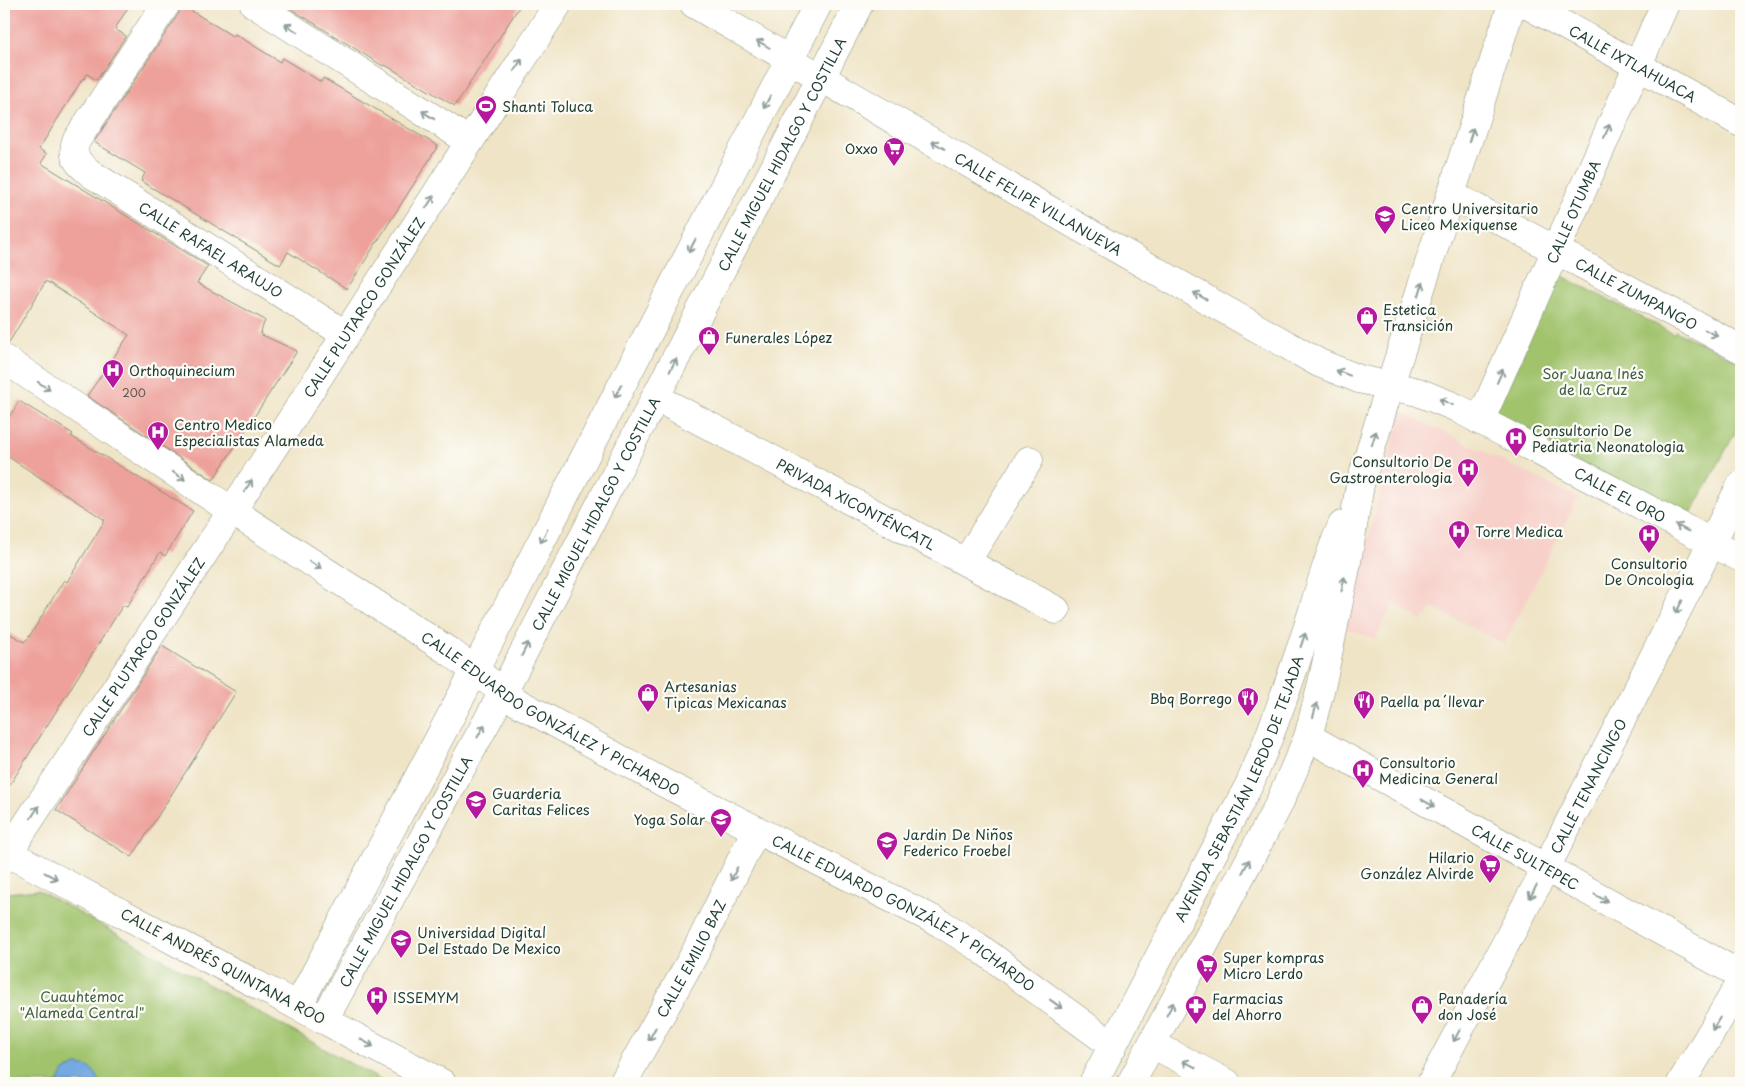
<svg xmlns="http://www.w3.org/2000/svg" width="1745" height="1087" font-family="'Playpen Sans',sans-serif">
  <rect width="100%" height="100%" fill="#fdfcf7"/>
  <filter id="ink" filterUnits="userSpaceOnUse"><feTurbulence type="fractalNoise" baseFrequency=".02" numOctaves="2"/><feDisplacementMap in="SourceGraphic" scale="10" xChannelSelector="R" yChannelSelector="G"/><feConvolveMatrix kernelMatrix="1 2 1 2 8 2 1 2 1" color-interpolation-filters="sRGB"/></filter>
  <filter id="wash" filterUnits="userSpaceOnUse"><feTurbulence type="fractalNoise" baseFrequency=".0096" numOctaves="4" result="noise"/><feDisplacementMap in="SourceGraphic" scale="20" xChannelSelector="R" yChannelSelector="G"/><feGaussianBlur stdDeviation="1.12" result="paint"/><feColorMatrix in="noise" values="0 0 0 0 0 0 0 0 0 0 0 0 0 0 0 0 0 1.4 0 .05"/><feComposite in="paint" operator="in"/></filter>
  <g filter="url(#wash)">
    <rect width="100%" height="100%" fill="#efe4c6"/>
    <path fill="#f7d0c9" d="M1401,411L1578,498L1504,644L1433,607L1422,621L1394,603L1375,639L1345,628Z"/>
    <path fill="#a0c36c" stroke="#608050" d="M1553,271L1674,334L1675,331L1741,362V422L1689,518L1488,416Z
      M38,890L386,1083H4V897L6,893Z"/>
    <path fill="#75a9e2" stroke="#4a738b" d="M76,1065C89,1065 96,1070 100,1083H58L64,1071Z"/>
    <g id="blocks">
      <path fill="#eea19b" d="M4,4H130L115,29L126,36L97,80L87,74L84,79L83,78L39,149L47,154L41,163L208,266L197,283L265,320L260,334L297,351L213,480L87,396L129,335L46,281L8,344H4Z
        M283,4H521L455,106L385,65L383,66Z
        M182,5L234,37L235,34L280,62L282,58L321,82L323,78L438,146L347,289L288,252L280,265L141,181L145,173L94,142L179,13Z
        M19,401L73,434L71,436L193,511L165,556L160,552L127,607L123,605L4,794V630L24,642L29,637L64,580L67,582L105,520L4,454V425Z
        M162,646L236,692L132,857L56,810Z"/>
    </g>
  </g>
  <g filter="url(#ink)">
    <use href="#blocks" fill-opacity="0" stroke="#87907d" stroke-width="1"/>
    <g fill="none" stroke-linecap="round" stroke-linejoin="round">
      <g stroke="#87907d" stroke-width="29">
        <g id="minor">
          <path id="s1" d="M166,4L76,141C70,158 81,166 93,175L345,334"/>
          <path d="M254,4L469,141"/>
          <path id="s2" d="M694,4L1103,241L1319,363L1359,379L1418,392L1455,407L1741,558"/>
          <path id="s3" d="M1526,4L1741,123"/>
          <path id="s4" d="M1452,195L1741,349"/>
          <path id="s5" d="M4,359L232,511L453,654L515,701L664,783L940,923L977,946L1113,1046"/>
          <path id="s6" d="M655,397L1056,610"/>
          <path id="s7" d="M1480,421L1665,4"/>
          <path d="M966,562L1029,460"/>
          <path id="s8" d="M1308,737L1741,975"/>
          <path id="s9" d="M4,851L8,853L275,445L558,4"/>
          <path d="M324,1020L442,1083"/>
          <path d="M1152,1044L1227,1083"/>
          <path id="s10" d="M623,1083L695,953L756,830"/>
          <path id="s11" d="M1431,1083L1546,868L1741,485"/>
          <path d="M1681,1083L1741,982"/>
        </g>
      </g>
      <g stroke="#87907d" stroke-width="29">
        <g id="major">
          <path id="s12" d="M4,859L8,853L324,1020L503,692L859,4"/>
          <path d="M298,1006L475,670L818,4"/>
          <path id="s13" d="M1093,1083L1250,783C1272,733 1290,681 1307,629C1318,594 1327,559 1342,525"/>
          <path d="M1131,1083L1278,806L1308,737L1322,683L1345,573L1360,485L1390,385L1512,4"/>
        </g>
      </g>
      <use href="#minor" stroke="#fff" stroke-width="28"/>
      <use href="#major" stroke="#fff" stroke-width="28"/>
    </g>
    <defs><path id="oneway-shaft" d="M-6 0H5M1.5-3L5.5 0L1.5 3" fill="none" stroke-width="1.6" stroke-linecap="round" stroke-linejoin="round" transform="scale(1.25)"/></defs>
    <g stroke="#8f9e9a">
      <use href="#oneway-shaft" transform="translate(291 28) rotate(-147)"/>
      <use href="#oneway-shaft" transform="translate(763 44) rotate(-150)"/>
      <use href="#oneway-shaft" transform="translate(518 65) rotate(-57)"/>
      <use href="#oneway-shaft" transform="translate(767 102) rotate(117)"/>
      <use href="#oneway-shaft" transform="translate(428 115) rotate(-147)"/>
      <use href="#oneway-shaft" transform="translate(1607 131) rotate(-66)"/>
      <use href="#oneway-shaft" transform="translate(1471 135) rotate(-73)"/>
      <use href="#oneway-shaft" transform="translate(938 145) rotate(-150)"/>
      <use href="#oneway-shaft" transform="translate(430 202) rotate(-57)"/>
      <use href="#oneway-shaft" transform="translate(692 246) rotate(117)"/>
      <use href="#oneway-shaft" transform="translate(1421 289) rotate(-72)"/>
      <use href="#oneway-shaft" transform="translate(1200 296) rotate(-151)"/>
      <use href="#oneway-shaft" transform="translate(1711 333) rotate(28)"/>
      <use href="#oneway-shaft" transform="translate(673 365) rotate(-63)"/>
      <use href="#oneway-shaft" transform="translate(1343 373) rotate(-159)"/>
      <use href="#oneway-shaft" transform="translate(1500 376) rotate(-66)"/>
      <use href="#oneway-shaft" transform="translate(44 386) rotate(34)"/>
      <use href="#oneway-shaft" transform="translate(618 391) rotate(117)"/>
      <use href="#oneway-shaft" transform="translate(1446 402) rotate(-156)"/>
      <use href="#oneway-shaft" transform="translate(1374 438) rotate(-73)"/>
      <use href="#oneway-shaft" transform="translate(179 476) rotate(34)"/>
      <use href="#oneway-shaft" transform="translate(248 486) rotate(-57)"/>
      <use href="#oneway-shaft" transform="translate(1682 528) rotate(-152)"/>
      <use href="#oneway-shaft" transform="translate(544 536) rotate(117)"/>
      <use href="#oneway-shaft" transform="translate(315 565) rotate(33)"/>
      <use href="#oneway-shaft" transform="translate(1343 584) rotate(-78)"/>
      <use href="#oneway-shaft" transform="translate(1679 607) rotate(117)"/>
      <use href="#oneway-shaft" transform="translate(1303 640) rotate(-71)"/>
      <use href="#oneway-shaft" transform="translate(525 649) rotate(-63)"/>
      <use href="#oneway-shaft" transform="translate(1315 710) rotate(-75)"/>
      <use href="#oneway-shaft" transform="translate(481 731) rotate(-61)"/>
      <use href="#oneway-shaft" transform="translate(1428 803) rotate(29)"/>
      <use href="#oneway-shaft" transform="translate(35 812) rotate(-57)"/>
      <use href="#oneway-shaft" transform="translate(1246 866) rotate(-62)"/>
      <use href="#oneway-shaft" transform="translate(734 874) rotate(116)"/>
      <use href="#oneway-shaft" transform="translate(51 876) rotate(28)"/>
      <use href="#oneway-shaft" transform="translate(1533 892) rotate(118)"/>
      <use href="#oneway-shaft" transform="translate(1601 898) rotate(29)"/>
      <use href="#oneway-shaft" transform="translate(1056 1004) rotate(36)"/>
      <use href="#oneway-shaft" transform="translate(1170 1009) rotate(-62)"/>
      <use href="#oneway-shaft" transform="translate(1716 1024) rotate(121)"/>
      <use href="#oneway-shaft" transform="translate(652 1034) rotate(119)"/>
      <use href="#oneway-shaft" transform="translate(1457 1035) rotate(118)"/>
      <use href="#oneway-shaft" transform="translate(367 1043) rotate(28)"/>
      <use href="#oneway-shaft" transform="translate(1189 1064) rotate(-153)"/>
    </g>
  </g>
  <defs>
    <g id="stadium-pin" transform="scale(1.125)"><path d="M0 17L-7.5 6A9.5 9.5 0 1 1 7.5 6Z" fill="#b5179e" stroke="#fdfcf7"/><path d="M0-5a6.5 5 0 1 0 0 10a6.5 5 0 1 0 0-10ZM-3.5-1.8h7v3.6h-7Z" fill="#fff"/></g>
    <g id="supermarket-pin" transform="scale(1.125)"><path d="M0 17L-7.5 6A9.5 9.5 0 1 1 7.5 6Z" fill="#b5179e" stroke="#fdfcf7"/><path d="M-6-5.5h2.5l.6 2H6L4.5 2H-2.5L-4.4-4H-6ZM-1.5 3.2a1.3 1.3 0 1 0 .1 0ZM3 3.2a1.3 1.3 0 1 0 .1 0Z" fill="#fff"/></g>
    <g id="university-pin" transform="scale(1.125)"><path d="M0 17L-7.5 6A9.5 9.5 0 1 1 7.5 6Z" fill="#b5179e" stroke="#fdfcf7"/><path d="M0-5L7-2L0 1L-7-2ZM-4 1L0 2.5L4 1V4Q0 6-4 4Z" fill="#fff"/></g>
    <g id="shop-pin" transform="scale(1.125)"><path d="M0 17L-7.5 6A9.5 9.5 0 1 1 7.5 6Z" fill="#b5179e" stroke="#fdfcf7"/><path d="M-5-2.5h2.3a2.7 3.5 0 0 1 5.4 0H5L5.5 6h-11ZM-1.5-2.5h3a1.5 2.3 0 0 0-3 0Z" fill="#fff"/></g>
    <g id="hospital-pin" transform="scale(1.125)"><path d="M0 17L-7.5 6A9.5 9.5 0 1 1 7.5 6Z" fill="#b5179e" stroke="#fdfcf7"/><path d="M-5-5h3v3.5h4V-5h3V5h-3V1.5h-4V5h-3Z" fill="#fff"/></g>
    <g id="restaurant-pin" transform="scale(1.125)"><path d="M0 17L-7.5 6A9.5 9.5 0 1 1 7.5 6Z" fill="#b5179e" stroke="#fdfcf7"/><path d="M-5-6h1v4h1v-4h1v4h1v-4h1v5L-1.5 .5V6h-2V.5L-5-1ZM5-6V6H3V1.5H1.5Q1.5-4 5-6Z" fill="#fff"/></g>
    <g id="school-pin" transform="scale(1.125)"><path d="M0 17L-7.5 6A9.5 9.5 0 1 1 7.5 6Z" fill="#b5179e" stroke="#fdfcf7"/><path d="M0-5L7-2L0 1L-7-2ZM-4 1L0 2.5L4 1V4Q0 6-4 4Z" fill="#fff"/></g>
    <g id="pharmacy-pin" transform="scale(1.125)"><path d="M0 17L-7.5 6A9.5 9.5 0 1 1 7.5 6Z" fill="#b5179e" stroke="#fdfcf7"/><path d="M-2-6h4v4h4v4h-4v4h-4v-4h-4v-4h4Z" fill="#fff"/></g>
  </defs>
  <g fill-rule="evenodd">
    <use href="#stadium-pin" x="486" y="106"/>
    <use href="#supermarket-pin" x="894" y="148"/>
    <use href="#university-pin" x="1385" y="216"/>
    <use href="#shop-pin" x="1367" y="317"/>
    <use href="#shop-pin" x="709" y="337"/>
    <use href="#hospital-pin" x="113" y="370"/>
    <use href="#hospital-pin" x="158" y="432"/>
    <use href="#hospital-pin" x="1516" y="438"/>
    <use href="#hospital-pin" x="1468" y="469"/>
    <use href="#hospital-pin" x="1459" y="531"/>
    <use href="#hospital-pin" x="1649" y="535"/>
    <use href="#shop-pin" x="648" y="694"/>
    <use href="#restaurant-pin" x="1248" y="698"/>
    <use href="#restaurant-pin" x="1364" y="701"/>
    <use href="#hospital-pin" x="1363" y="770"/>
    <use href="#school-pin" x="476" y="801"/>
    <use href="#school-pin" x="721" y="819"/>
    <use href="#school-pin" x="887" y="842"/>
    <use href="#supermarket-pin" x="1490" y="865"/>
    <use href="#university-pin" x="401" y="940"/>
    <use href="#supermarket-pin" x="1207" y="965"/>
    <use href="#hospital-pin" x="377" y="997"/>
    <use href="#pharmacy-pin" x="1196" y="1006"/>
    <use href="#shop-pin" x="1422" y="1006"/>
  </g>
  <g text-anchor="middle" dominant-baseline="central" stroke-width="4.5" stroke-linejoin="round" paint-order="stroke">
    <g font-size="11" fill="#53564e">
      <text x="134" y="392">200</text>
    </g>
    <g font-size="14" fill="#1f3d34" stroke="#fdfcf7">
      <text stroke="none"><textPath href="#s3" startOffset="122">CALLE IXTLAHUACA</textPath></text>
      <text stroke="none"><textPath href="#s12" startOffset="1344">CALLE MIGUEL HIDALGO Y COSTILLA</textPath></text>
      <text stroke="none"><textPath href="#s2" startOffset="398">CALLE FELIPE VILLANUEVA</textPath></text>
      <text stroke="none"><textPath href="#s7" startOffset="229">CALLE OTUMBA</textPath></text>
      <text stroke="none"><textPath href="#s1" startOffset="345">CALLE RAFAEL ARAUJO</textPath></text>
      <text stroke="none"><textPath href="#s4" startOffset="209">CALLE ZUMPANGO</textPath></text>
      <text stroke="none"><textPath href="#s9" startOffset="656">CALLE PLUTARCO GONZÁLEZ</textPath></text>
      <text stroke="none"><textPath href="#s2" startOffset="1051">CALLE EL ORO</textPath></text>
      <text stroke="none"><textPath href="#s6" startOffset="228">PRIVADA XICONTÉNCATL</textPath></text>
      <text stroke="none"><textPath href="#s12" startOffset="939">CALLE MIGUEL HIDALGO Y COSTILLA</textPath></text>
      <text stroke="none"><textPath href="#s9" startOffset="251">CALLE PLUTARCO GONZÁLEZ</textPath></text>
      <text stroke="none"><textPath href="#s5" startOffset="652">CALLE EDUARDO GONZÁLEZ Y PICHARDO</textPath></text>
      <text stroke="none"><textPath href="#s11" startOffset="336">CALLE TENANCINGO</textPath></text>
      <text stroke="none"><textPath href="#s13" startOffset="329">AVENIDA SEBASTIÁN LERDO DE TEJADA</textPath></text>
      <text stroke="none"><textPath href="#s8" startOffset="248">CALLE SULTEPEC</textPath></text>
      <text stroke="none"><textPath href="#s12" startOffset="534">CALLE MIGUEL HIDALGO Y COSTILLA</textPath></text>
      <text stroke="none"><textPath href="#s5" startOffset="1058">CALLE EDUARDO GONZÁLEZ Y PICHARDO</textPath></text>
      <text stroke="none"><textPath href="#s10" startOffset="142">CALLE EMILIO BAZ</textPath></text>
      <text transform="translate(223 966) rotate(28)">CALLE ANDRÉS QUINTANA ROO</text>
    </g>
    <g font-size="14" fill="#1f3d34" stroke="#fdfcf7" text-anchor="start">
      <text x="502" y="106">Shanti Toluca</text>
      <text x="878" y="148" text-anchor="end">Oxxo</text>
      <text x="1401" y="208">Centro Universitario<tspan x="1401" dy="16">Liceo Mexiquense</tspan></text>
      <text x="1383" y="309">Estetica<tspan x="1383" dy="16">Transición</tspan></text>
      <text x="725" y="337">Funerales López</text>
      <text x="129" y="370">Orthoquinecium</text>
      <text x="174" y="424">Centro Medico<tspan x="174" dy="16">Especialistas Alameda</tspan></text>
      <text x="1532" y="430">Consultorio De<tspan x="1532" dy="16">Pediatria Neonatologia</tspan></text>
      <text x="1452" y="461" text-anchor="end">Consultorio De<tspan x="1452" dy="16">Gastroenterologia</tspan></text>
      <text x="1475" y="531">Torre Medica</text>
      <text x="1649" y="563" text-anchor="middle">Consultorio<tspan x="1649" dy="16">De Oncologia</tspan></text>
      <text x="664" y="686">Artesanias<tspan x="664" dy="16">Tipicas Mexicanas</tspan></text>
      <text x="1232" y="698" text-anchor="end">Bbq Borrego</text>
      <text x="1380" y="701">Paella pa´llevar</text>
      <text x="1379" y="762">Consultorio<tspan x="1379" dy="16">Medicina General</tspan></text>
      <text x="492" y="793">Guarderia<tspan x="492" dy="16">Caritas Felices</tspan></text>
      <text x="705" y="819" text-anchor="end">Yoga Solar</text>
      <text x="903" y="834">Jardin De Niños<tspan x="903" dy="16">Federico Froebel</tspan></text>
      <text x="1474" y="857" text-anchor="end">Hilario<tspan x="1474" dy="16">González Alvirde</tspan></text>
      <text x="417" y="932">Universidad Digital<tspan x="417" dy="16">Del Estado De Mexico</tspan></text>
      <text x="1223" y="957">Super kompras<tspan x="1223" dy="16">Micro Lerdo</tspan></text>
      <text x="393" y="997">ISSEMYM</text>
      <text x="1212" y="998">Farmacias<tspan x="1212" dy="16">del Ahorro</tspan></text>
      <text x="1438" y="998">Panadería<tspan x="1438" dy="16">don José</tspan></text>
    </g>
    <g font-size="14" fill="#3f5e42" stroke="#fdfcf7">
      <text x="1593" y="373">Sor Juana Inés<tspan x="1593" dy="16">de la Cruz</tspan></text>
      <text x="82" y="996">Cuauhtémoc<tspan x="82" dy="16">"Alameda Central"</tspan></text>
    </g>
  </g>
  <rect width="1745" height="1087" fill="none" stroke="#fdfcf7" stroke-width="20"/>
</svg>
